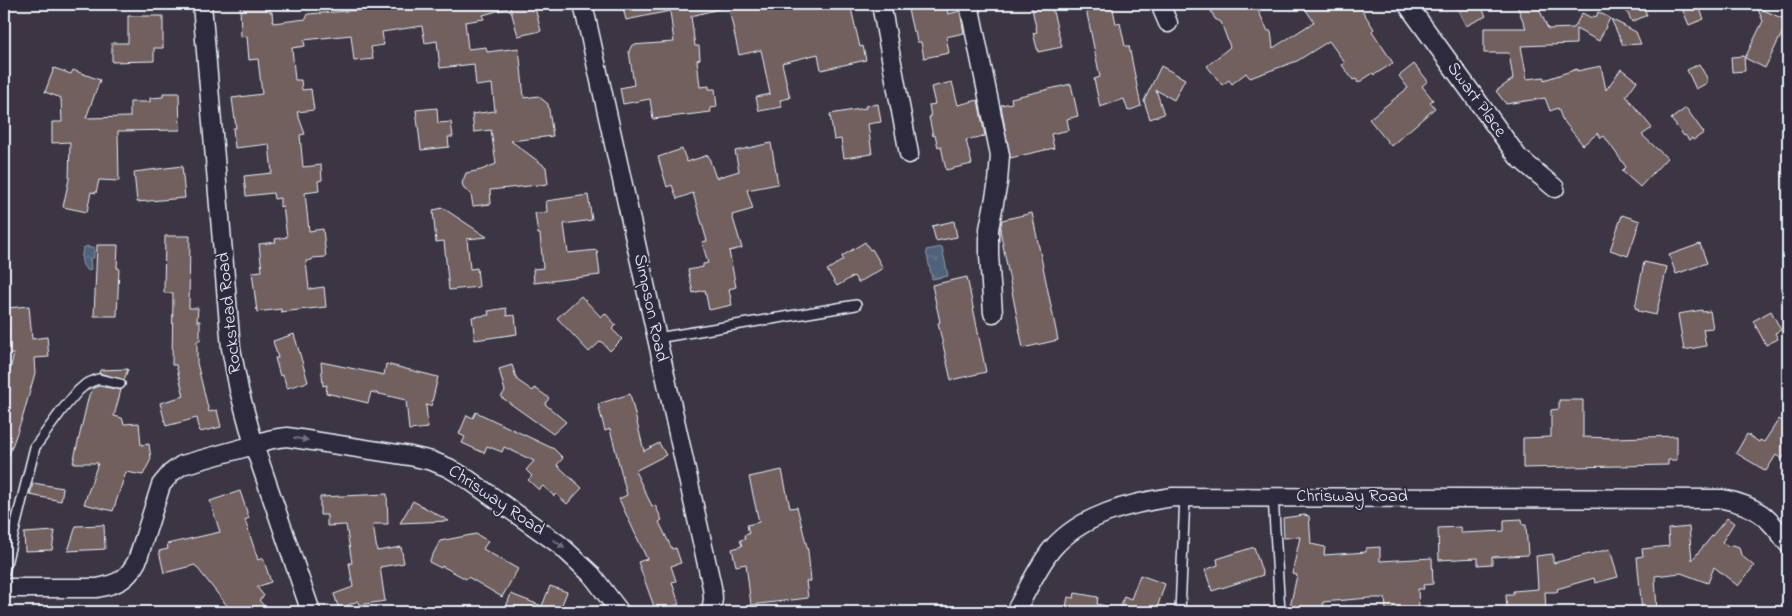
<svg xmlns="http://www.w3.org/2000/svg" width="1792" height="616" font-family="'Indie Flower',sans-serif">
  <defs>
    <pattern id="water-ripples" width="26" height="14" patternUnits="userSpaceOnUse" patternTransform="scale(1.25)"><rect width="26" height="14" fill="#50627a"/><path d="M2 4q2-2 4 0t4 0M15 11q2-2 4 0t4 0" fill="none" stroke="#69798e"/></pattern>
  </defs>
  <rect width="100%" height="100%" fill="#3c3544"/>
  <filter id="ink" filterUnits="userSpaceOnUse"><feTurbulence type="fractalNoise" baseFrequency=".02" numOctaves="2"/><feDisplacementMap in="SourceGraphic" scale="10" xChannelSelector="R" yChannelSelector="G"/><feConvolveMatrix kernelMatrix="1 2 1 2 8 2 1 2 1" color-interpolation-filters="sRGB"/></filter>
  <g filter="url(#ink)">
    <path fill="url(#water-ripples)" stroke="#8d9bac" d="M88,246V248L94,247V258H90L91,269L89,271C80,266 81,259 83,248Z
      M942,247L948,276L932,279L926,250Z"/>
    <path fill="#72615f" stroke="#e8f1f8" d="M240,4H269L270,12H272L273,23L306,19L308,14L360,10V4H382L383,8L412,4H507L508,8L483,15L484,19L465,22L468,49L486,47L487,52L519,48L524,98L538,96L548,104L553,136L511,141L546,167L548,184L490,190L491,204L473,206L471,194L464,189L462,183L466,173L481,170L496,164L491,130L474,132L472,114L495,111L492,84L476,86L474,64L440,68L437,41L425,43L422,26L382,32L384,45L371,47L373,59L354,61L351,35L304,40L305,46L292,48L295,80H301L302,90L311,89L314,110L297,112L305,134L300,135L303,167L321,165L322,180L318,181L319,191L305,193L309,231L323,229L326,257L312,258V260L306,261L309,289L324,287L326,307L281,312V309L257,312L252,272L262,271L259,244L276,242L275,239L287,237L283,206L280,207V198L274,199L273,193L246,196L244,176L272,173L269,144L235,148L233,128H236L232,98L262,94L258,59L249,60L247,36L241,37Z
      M509,4H534L541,31L518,36Z
      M622,4H719V9L691,16L695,46H699L700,59L697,60L700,87L709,86V89H715L717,107L710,108L711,112L653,119L650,99L623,104L620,88L634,85L629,51L632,45L674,42L670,11L626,20Z
      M728,4H850L860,47L863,46L866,60L821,70L818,54L782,63L790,98L780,100L782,107L759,111L756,97L770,94L761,50L739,55Z
      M910,4H946L948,14L960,11L964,33L946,37L949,53L924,58L921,42H917L915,31H913L908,10H911Z
      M1031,4H1051L1062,47L1038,52L1033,33L1037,32Z
      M1085,4H1112L1116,24L1120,23L1125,46H1129L1141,106L1128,111L1124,99L1100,107L1094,79L1100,77Z
      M1213,4H1255L1268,31H1271L1273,48L1314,22L1302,4H1358L1374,29L1372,31L1393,63L1374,75L1373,73L1358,83L1356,79L1353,80L1342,65L1345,63L1329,41L1297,61L1250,78L1246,73L1232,84L1229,80L1222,85L1207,66L1230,47L1221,22L1215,19L1211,11Z
      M1455,4H1480L1486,16L1466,26Z
      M1516,4H1537L1548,29L1574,28L1582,13L1592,18L1593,16L1596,17L1598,12L1610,18L1599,41L1576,29V44L1521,46L1527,79L1544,77V80L1577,69V71L1601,66L1606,90L1621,69L1637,81L1626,96L1652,128L1642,135L1667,158L1640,187L1622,171L1626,167L1604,136L1601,138L1598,133L1583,145L1562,119L1558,108L1550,111L1545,98L1506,104L1496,91L1513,79L1509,53H1484V28H1526Z
      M1623,4H1642L1647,15L1632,22Z
      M1680,4H1698L1704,19L1689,25Z
      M1757,7L1788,21L1765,68L1745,58L1763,21Z
      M128,16H163V48H154V61L112,62V43H128Z
      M1611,19L1636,32L1641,44L1623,45Z
      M1744,56L1745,71L1732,72L1731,57Z
      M1414,64L1428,81L1422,86L1433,100L1430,102L1435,108L1391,146L1369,119L1408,88L1399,76Z
      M1699,64L1707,78V83L1696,89L1687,70Z
      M1161,66L1185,79L1174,100L1156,90L1164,114L1150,119L1144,101Z
      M54,68L71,74L73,70L100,80L86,118L130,117V102H150V98L163,97V93H179L180,130L118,131L119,181L99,180L96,193L91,192L87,212L63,207L69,179L70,142L52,143V122H62L61,98L45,92Z
      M952,82L958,105L978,100L985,136L966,140L972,164L946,170L941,146L938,147L935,135L933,136L929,117H931L929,105L935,104L931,87Z
      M1071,84L1078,116L1067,119L1069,130L1051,134L1054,148L1010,158L1001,105L1012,103L1011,98Z
      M878,104L881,122L868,124L872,154L844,158L841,139L834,140L830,114L866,108L865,106Z
      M437,108L438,123L451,122L453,137H448L449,147L421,150L416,110Z
      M1686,108L1704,133L1693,140L1692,138L1689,140L1685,135L1684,136L1671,119Z
      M771,143L778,184L747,190L753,209L732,215L742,248L729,251L736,287L729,289L732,305L709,310L705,290L693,293L688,270L703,267V264L708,263L702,242L707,241L693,193L677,199L672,185L667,187L658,157L682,149L687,162L708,155L716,178L739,171L735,151Z
      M182,166L185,198L137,202L134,172Z
      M588,195L592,220L564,224L568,253L597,250L600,275L534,283L533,269L543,268L540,234H538L535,213L547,212L546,201Z
      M443,208L487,237L467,239L470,269L477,268L479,287L449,290L444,241L436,242L433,210Z
      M1032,213L1058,340L1023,348L1000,230L1002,220Z
      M1622,215L1640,221L1628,256L1610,250Z
      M954,221L957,237L936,241L932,226Z
      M165,236H190L189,308H198L197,321H200V341H197V363L209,412L217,410L221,427L200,432L197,418L166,426L160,403L184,396L176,365H172L173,293H164Z
      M865,242L870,250L872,249L883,268L858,283L854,276L837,286L827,270L843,260L842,256Z
      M1700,244L1707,263L1676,274L1669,255Z
      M97,245H118L117,268H119L117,316H94Z
      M1644,262L1667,267L1656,315L1638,311V309L1635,308Z
      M967,277L986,372L951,380L938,323L940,322L932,285Z
      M581,296L601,317L605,313L616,325L612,329L622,339L610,351L601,341L589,352L557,318Z
      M29,306L32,339L47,337L49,357L34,358L35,373L23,416L6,463H4V392L14,354L4,355V338H9L7,308Z
      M506,308L507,316L515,315L517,334L475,340L472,317L489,315L488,311Z
      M1702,310V312L1710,311L1713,328L1703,329L1706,346L1684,350L1678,314Z
      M1771,311L1781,330L1775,333L1778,339L1766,345L1753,321Z
      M294,334L308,382L287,388L283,375L280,376L275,358H278L273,341Z
      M321,362L384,375L386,364L438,377L431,406L426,405L428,428L409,430L406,400L371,392L368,403L326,393L327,385L323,386Z
      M512,365L517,380L533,391L535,388L549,398L545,404L566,422L553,434L501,397L505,391L499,369Z
      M128,369L124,380L99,373L100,370Z
      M99,386L121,390L114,416L122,418L124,424L139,423L141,445L149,444L151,459L143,475L126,472L113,511L84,504L98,463H73L89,395L93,388Z
      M630,394L644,451L659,443L666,455L635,471L652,506L655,505L662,520L659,522L672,549L676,548L681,563L671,566L676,581L672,582L679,604L657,612H656L638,562L647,559L619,499L627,495L610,429L605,431L598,404Z
      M1559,400H1583V437L1615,438L1677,436V460H1668V465L1523,468V438L1551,437V410L1559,409Z
      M476,412L554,449L563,458L557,465L582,488L567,504L556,494L554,496L543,486L539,490L528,480L532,476L526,470L534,461L504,447L502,452L487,446L484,453L462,443L465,437L459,434L467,415L473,418Z
      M1779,419L1788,425V450L1782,459L1776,455L1766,471L1736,453L1747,434L1759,442L1760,440L1764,442Z
      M782,470L790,508L797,507L808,551L811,581H806L808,598L751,605L746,564L736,566L732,549L742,546L740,540L745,539L744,535L749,534L747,525L759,522L749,477Z
      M33,483L63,488L61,501L30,495Z
      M240,491L249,518L245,520L258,560L263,558L271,582L257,587L264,596L259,600L264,606L256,612H232L195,565L164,573L159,551L168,549L167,544L220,532L210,501Z
      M387,494L388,524H373L377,551L401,547L404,563L380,567L385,601L359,605L358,601L339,609L334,594L353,587L349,563H352L346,525L327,526V515H320V497Z
      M413,501L449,521L400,523Z
      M1304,515L1309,516L1311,544L1325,547L1324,555L1366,552V548L1380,547V561L1432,558L1433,584L1423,585L1424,589H1418L1419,608L1386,610L1385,598H1369L1323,602L1324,612H1289L1297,575L1292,574L1300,537L1284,538L1283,518Z
      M1727,518L1734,523L1722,542L1727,546L1733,545L1739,547L1741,555L1754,566L1738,586L1714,567L1708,583L1681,573L1655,576L1657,612H1642L1637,557L1643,556L1642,549L1669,546L1668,529L1689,527L1692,560Z
      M1522,519L1523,525H1526L1528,555L1492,557V564L1478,565V558L1439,560L1438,528L1460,527L1461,533L1504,531V520Z
      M104,525L105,549L68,551L76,526Z
      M55,531L52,550L25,551L24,533Z
      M476,534L488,541L483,549L518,569L502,597L468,577L466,579L442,566L441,568L429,562L440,541Z
      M1254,547L1263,575L1212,591L1205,570L1218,565L1217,559Z
      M1610,549L1618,577L1595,583L1594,578L1557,589L1558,592H1545L1546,612H1507L1506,595H1513V591L1538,589L1536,556L1553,554V563Z
      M1140,575L1165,584L1157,608L1164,610V612H1119L1124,596L1131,599Z
      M550,586L567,592L559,612H504L511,594L542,606Z
      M1075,593L1098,597L1097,604L1110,607L1109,612H1065L1068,597L1074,598Z"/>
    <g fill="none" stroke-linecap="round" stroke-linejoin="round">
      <g stroke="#e8f1f8" stroke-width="12">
        <path id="service" d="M657,338L856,305
          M1273,496L1280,612
          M4,572L35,447L62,410L78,391L86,384L98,379L120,384
          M1180,612L1185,496"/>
      </g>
      <g stroke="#e8f1f8" stroke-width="21">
        <path id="minor" d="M202,4L231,348L239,390L254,445L311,612
          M583,4L712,587L713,599L711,612
          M881,4L909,154
          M969,4L1000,155L998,182L989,229V255L993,313
          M1160,4L1168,23
          M1407,4L1518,157L1555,188
          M4,588H97C118,584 127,580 137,561L161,485L171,473L182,465L254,445C265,440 274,438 287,437L410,456L432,461L449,468L469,480L560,545L591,574L620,612
          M1015,612C1026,593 1038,566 1052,549C1081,515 1130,503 1173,497L1723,499C1757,506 1768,516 1788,544"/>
      </g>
      <use href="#service" stroke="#2f2a3d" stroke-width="9"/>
      <use href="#minor" stroke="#2f2a3d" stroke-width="18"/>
    </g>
    <defs><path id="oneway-solid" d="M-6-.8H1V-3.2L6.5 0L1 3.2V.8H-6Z" transform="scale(1.25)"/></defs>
    <g fill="#70707e">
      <use href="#oneway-solid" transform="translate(301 439) rotate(9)"/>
      <use href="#oneway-solid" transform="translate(559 544) rotate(39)"/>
    </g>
  </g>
  <g text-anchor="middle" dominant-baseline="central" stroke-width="4" stroke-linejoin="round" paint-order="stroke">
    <g font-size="18" fill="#e8f1f8" stroke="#2f2a3d">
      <text transform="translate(1476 100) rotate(54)">Swart Place</text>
      <text transform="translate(650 308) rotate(78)">Simpson Road</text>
      <text transform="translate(230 313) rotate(-96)">Rockstead Road</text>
      <text x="1352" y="497">Chrisway Road</text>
      <text transform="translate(496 501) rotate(34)">Chrisway Road</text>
    </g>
  </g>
  <rect width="1792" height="616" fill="none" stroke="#2f2a3d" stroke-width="20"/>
  <rect x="10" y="10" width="1772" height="596" fill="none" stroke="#e8f1f8" stroke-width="2" filter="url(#ink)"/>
</svg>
